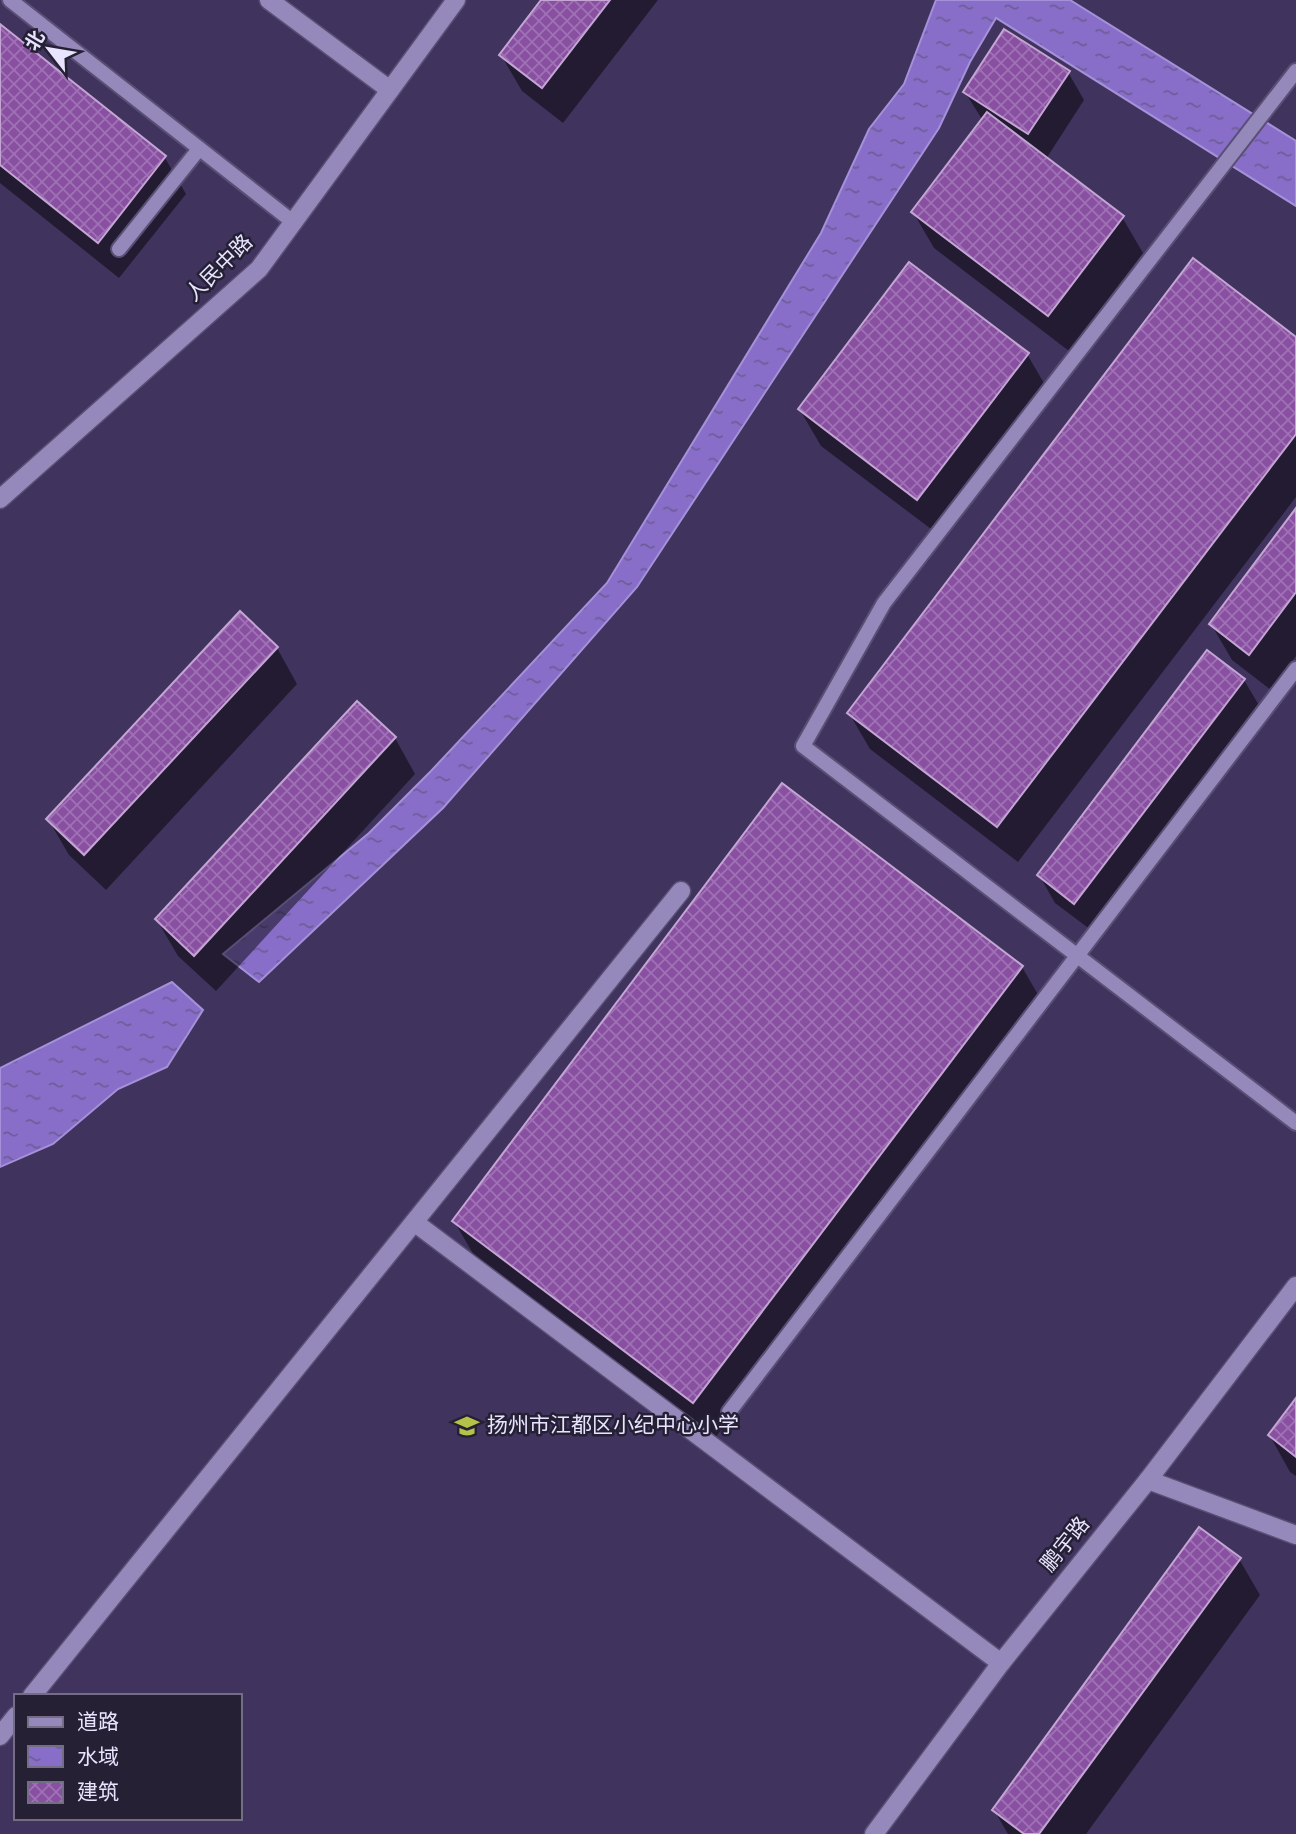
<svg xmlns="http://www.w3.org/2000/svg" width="1296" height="1834" font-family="Overpass,'Noto Sans SC',sans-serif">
  <defs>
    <pattern id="water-ripples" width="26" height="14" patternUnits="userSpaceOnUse" patternTransform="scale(1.75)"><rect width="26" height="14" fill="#886ec9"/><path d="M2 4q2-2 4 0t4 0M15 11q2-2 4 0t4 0" fill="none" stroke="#6e5d97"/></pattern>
    <pattern id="building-cross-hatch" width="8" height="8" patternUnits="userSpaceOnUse" patternTransform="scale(1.75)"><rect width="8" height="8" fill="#8950a2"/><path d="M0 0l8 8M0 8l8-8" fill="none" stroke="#9f71b5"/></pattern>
  </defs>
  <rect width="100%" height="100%" fill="#40345f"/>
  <path fill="url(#water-ripples)" stroke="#a591d9" stroke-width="2" d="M936,0H1070L1296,141V206L996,18L970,62L939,128L637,587L443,808L259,982L223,954L369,833L431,771L607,583L821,233L869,129L904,84Z
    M172,982L203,1010L167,1067L118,1089L53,1144L0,1167V1068Z"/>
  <path fill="#0007" d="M543,0H658L563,123L522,91L501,55Z
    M0,26L165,158L186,194L119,278L0,183Z
    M1068,72L1084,100L1046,159L1122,217L1143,253L1069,351L934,248L913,212L983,121L965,92Z
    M1296,339V497L1018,862L870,749L849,713Z
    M1027,354L1048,390L939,535L821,446L800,410Z
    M1296,511V656L1271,690L1232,660L1211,624Z
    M277,648L297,684L106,890L69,855L48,819Z
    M1244,680L1260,707L1091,930L1055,903L1039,875Z
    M395,738L415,774L216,991L178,956L157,920Z
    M1022,967L1043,1003L715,1438L475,1257L454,1221Z
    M1296,1400V1476L1290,1472L1270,1436Z
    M1239,1559L1260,1595L1086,1834H1008L994,1810Z"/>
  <path fill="url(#building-cross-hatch)" stroke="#c4a5d3" stroke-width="2" d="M541,0H610L542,88L499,55Z
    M0,24L166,156L98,243L0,165Z
    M1004,29L1070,71L1028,134L963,92Z
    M987,112L1124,216L1048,316L911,212Z
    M1193,258L1296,337V434L997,827L847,713Z
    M909,262L1029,353L917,500L798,409Z
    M1296,508V592L1249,655L1209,624Z
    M240,611L278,647L84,855L46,819Z
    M1207,650L1245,679L1074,904L1037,875Z
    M357,701L396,737L194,956L155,919Z
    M782,783L1023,966L693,1403L452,1221Z
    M1296,1398V1457L1268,1435Z
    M1199,1527L1241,1558L1039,1834H1024L992,1810Z"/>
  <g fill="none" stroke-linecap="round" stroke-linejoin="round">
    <g stroke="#594f74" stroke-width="18">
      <path id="lane" d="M10,0L293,222
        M1296,71L884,603L803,746L1296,1123
        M119,249L199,149
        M729,1412L1296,669"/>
    </g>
    <g stroke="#594f74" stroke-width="21">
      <path id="street" d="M269,0L390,90
        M414,1222L1001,1663
        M1148,1480L1296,1535
        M32,1696L681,891
        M0,1736L16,1716"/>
    </g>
    <g stroke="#594f74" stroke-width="21">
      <path id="secondary" d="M0,499L259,269L456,0
        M874,1834L1001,1663L1148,1480L1296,1286"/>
    </g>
    <use href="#lane" stroke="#9489ba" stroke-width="14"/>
    <use href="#street" stroke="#9489ba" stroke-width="18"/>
    <use href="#secondary" stroke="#9489ba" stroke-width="18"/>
  </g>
  <defs>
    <g id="school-bare" transform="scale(1.89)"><path d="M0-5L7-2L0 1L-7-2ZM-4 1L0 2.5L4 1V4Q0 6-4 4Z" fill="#b5c249" stroke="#252034" stroke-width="2.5" paint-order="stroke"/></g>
  </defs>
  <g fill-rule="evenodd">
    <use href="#school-bare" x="467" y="1426"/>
  </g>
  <g text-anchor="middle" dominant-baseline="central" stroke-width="5" stroke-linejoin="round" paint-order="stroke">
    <g font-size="21" fill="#e8e3fe" stroke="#252034">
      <text transform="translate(220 269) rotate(-45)">人民中路</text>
      <text transform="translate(1066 1545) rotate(-51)">鹏宇路</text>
    </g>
    <g font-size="21" fill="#e8e3fe" stroke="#252034" text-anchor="start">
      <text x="487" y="1426">扬州市江都区小纪中心小学</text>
    </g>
  </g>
  <rect x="14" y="1694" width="228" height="126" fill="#252034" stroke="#736e85" stroke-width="2"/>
  <rect x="28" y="1717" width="35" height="10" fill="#9489ba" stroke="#736e85" stroke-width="2"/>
  <text x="77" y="1729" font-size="21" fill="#e8e3fe">道路</text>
  <rect x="28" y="1746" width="35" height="21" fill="url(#water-ripples)" stroke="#736e85" stroke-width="2"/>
  <text x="77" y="1764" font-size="21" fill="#e8e3fe">水域</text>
  <rect x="28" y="1782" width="35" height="21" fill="url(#building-cross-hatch)" stroke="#736e85" stroke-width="2"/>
  <text x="77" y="1799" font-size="21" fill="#e8e3fe">建筑</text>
  <g transform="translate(49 49) rotate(301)" stroke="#252034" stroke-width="5" paint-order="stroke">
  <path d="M0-5L12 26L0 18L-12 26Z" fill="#e8e3fe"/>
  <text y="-10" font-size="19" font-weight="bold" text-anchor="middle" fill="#e8e3fe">北</text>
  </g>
</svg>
